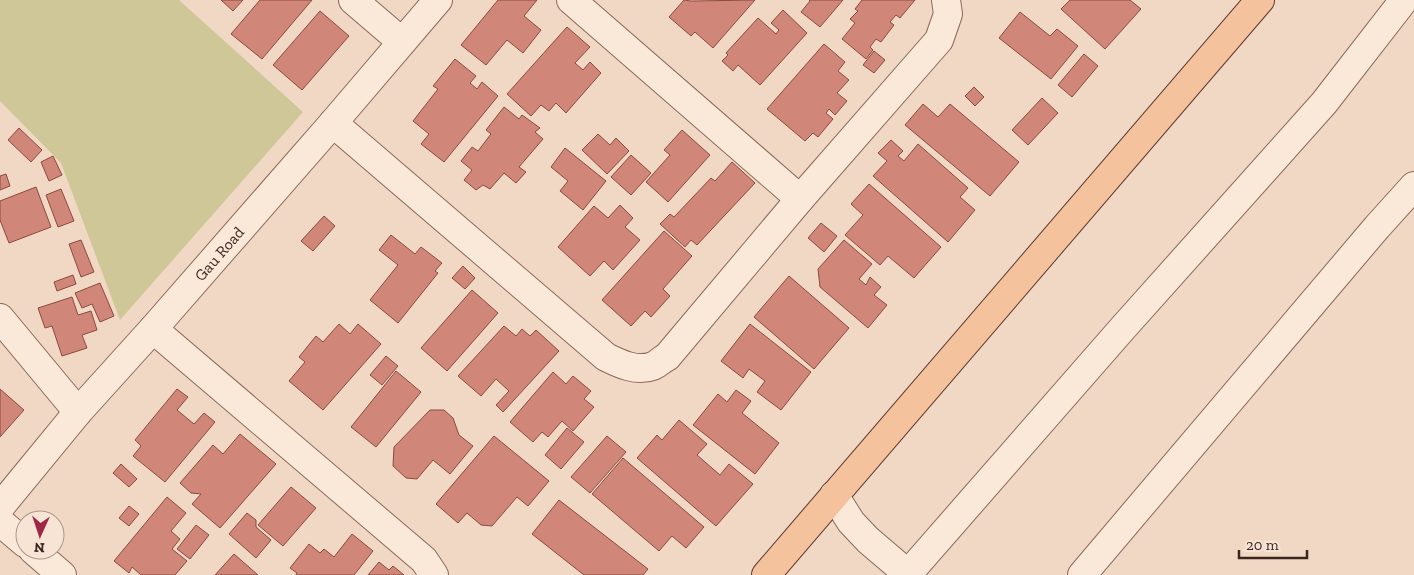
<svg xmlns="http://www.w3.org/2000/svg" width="1414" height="575" font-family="'Zilla Slab',serif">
  <rect width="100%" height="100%" fill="#f0d8c5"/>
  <path fill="#cfc798" d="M0,0H179L303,112L120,320L61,163L0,101Z"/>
  <path fill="#d08779" stroke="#8c493f" d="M221,0H243L233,11Z
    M260,0H312L262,59L231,34Z
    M498,0H537L524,16L541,30L523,53L507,40L486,65L461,45Z
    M684,0L691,1L755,0L713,48L695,32L691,36L669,17Z
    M809,0H843L820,27L801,12L810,1Z
    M862,0H915L900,18L896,15L890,22L894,25L881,42L876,39L870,47L873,50L866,59L842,39L855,23L850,19L858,11L855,9Z
    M1070,0H1130L1141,9L1105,49L1061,9Z
    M783,10L807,33L760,85L738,65L733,71L722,61L728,55L726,53L758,18L776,34L779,30L771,23Z
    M320,11L349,36L302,90L273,65Z
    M1020,12L1050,36L1057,29L1078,46L1051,79L999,38Z
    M567,27L590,47L575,63L583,70L590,62L601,73L566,113L556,103L549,111L541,105L531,116L507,94Z
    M824,44L845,62L838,71L849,80L837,93L847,101L835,115L829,109L826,113L833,119L818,137L813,133L805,141L767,109Z
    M874,51L885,60L874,73L863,65Z
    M1084,54L1098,66L1072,97L1058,85Z
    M455,59L476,76L470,83L477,89L482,82L498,96L444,162L421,144L429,134L413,121L438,89L433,86Z
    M974,87L984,97L975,106L965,96Z
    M1042,98L1058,113L1028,145L1012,130Z
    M923,104L938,117L950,104L1019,162L990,196L905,125Z
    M504,107L519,119L522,115L540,128L535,132L543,139L519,167L526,172L516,183L504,173L490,189L483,185L476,190L464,180L472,170L461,161L472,147L478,151L491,134L486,130Z
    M19,128L42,150L31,162L8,140Z
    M682,130L710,155L668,202L646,182L670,155L664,150Z
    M598,134L610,145L616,138L629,151L607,174L582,150Z
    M891,140L903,151L898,156L904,161L918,144L968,188L960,197L975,210L948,242L873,176L887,161L878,153Z
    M565,148L606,181L583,210L560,191L568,181L551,167Z
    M631,155L651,173L631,195L611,177Z
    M53,156L62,175L49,181L41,162Z
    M732,162L755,183L697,245L691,240L685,247L660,224L670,214L674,217L711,178L715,181Z
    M6,174L10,186L0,190V176Z
    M869,184L941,247L914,278L888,256L880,265L845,235L863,215L851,204Z
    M36,187L51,227L9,243L0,220V201Z
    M61,189L74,221L58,227L46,195Z
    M620,205L633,218L625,227L640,240L613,270L604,261L590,276L558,247L594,206L608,218Z
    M324,216L335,226L313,251L301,241Z
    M821,223L837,236L824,252L808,238Z
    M664,231L692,256L663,289L670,296L651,317L645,311L631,326L602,300Z
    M391,235L415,254L421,247L442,263L435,271L438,273L398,323L370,300L398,265L379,250Z
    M81,240L94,272L81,277L69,244Z
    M844,240L872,264L859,279L866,285L870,277L881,287L874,295L887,305L868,328L820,287L818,269Z
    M463,266L475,278L465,289L452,278Z
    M73,275L76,284L57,291L54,282Z
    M789,276L849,328L814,369L754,317Z
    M100,283L114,316L100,322L92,304L82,308L75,293Z
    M472,290L498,313L447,371L421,348Z
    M72,297L78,315L91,311L97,330L82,335L87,348L62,356L52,326L45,328L38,308Z
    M339,324L350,334L358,324L381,344L323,410L289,381L305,362L299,357L316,336L323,342Z
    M750,324L811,372L781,410L757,392L765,381L749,369L743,378L721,361Z
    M504,326L516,336L522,329L530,336L536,330L559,351L503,412L496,405L509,391L496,379L481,396L458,376Z
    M386,356L398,366L382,385L370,375Z
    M396,371L421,392L376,447L351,427Z
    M553,372L566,384L573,376L591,391L584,399L594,407L573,431L562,421L548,437L542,432L533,442L510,422Z
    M0,389L24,410L0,437Z
    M177,389L188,397L177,410L194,424L204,413L215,422L165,482L133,456L141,446L135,440Z
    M736,390L751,401L742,413L779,443L755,474L693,425L718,394L727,402Z
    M430,410H444L453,418L459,435L473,446L450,474L433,460L417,479L406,478L393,466L394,447Z
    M679,420L707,444L697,455L720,475L729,464L753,484L716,526L637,458L657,435L662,440Z
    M567,428L584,442L561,469L545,455Z
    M240,434L276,464L220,528L192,504L201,494L191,493L180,483L213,445L223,454Z
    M494,436L549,481L528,506L517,497L492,526L481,525L467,513L458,523L436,504Z
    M607,436L626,452L590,493L571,477Z
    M623,458L704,527L686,548L672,536L659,551L592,494Z
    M121,464L137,479L129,487L113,473Z
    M291,487L316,508L283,546L258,525Z
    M167,497L186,513L171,531L180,539L172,549L187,561L175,575H141L132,567L129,573L114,561Z
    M559,500L648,569L643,575H584L532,534Z
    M129,506L139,514L129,526L119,518Z
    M247,513L256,520V527L271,540L256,558L229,534Z
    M196,525L209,535L190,559L177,549Z
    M352,534L373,551L354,575H296L297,573L290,568L309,544L320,553L324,549L334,557Z
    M234,554L258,575H215Z
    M379,562L389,570L393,566L404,575H368Z"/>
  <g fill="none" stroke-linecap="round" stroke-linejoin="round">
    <g stroke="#8c685a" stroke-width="30">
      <g id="minor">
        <path d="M353,0L402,42"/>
        <path d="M571,0L800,199"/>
        <path d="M333,123L606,357C620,364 637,372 653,366C658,364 662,359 667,357L800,199L939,40L948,14L946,0"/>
        <path d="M0,318L78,412"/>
        <path d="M153,329L424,560L434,575"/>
        <path d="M834,495L851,522L868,540L909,575"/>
        <path id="s1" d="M0,507L78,412L153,329L333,123L438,0"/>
        <path d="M0,522L25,543"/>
        <path d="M33,550L62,575"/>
        <path d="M907,575L1122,329L1324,103L1404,0"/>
        <path d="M1082,575L1377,227L1414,186"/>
      </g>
    </g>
    <g stroke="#5a372e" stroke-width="30">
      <path id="major" d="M766,575L1260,0"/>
    </g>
    <use href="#minor" stroke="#fae8d9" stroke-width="28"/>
    <use href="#major" stroke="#f4c29c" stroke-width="28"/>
  </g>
  <g text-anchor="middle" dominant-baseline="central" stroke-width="4" stroke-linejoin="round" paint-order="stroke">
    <g font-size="16" fill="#3c251f" stroke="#f7e4d5">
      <text stroke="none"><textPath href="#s1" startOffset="335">Gau Road</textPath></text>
    </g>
  </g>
  <g transform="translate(40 535) rotate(183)"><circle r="24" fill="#f7e4d5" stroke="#ac988c"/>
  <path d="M0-4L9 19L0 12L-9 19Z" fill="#9e2747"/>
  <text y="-8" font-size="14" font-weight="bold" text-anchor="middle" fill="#3c251f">N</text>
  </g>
  <path d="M1239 550v8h68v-8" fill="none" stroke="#3c251f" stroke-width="2.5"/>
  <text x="1246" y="550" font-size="15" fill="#3c251f" stroke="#f7e4d5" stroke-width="4" paint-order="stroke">20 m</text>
</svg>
